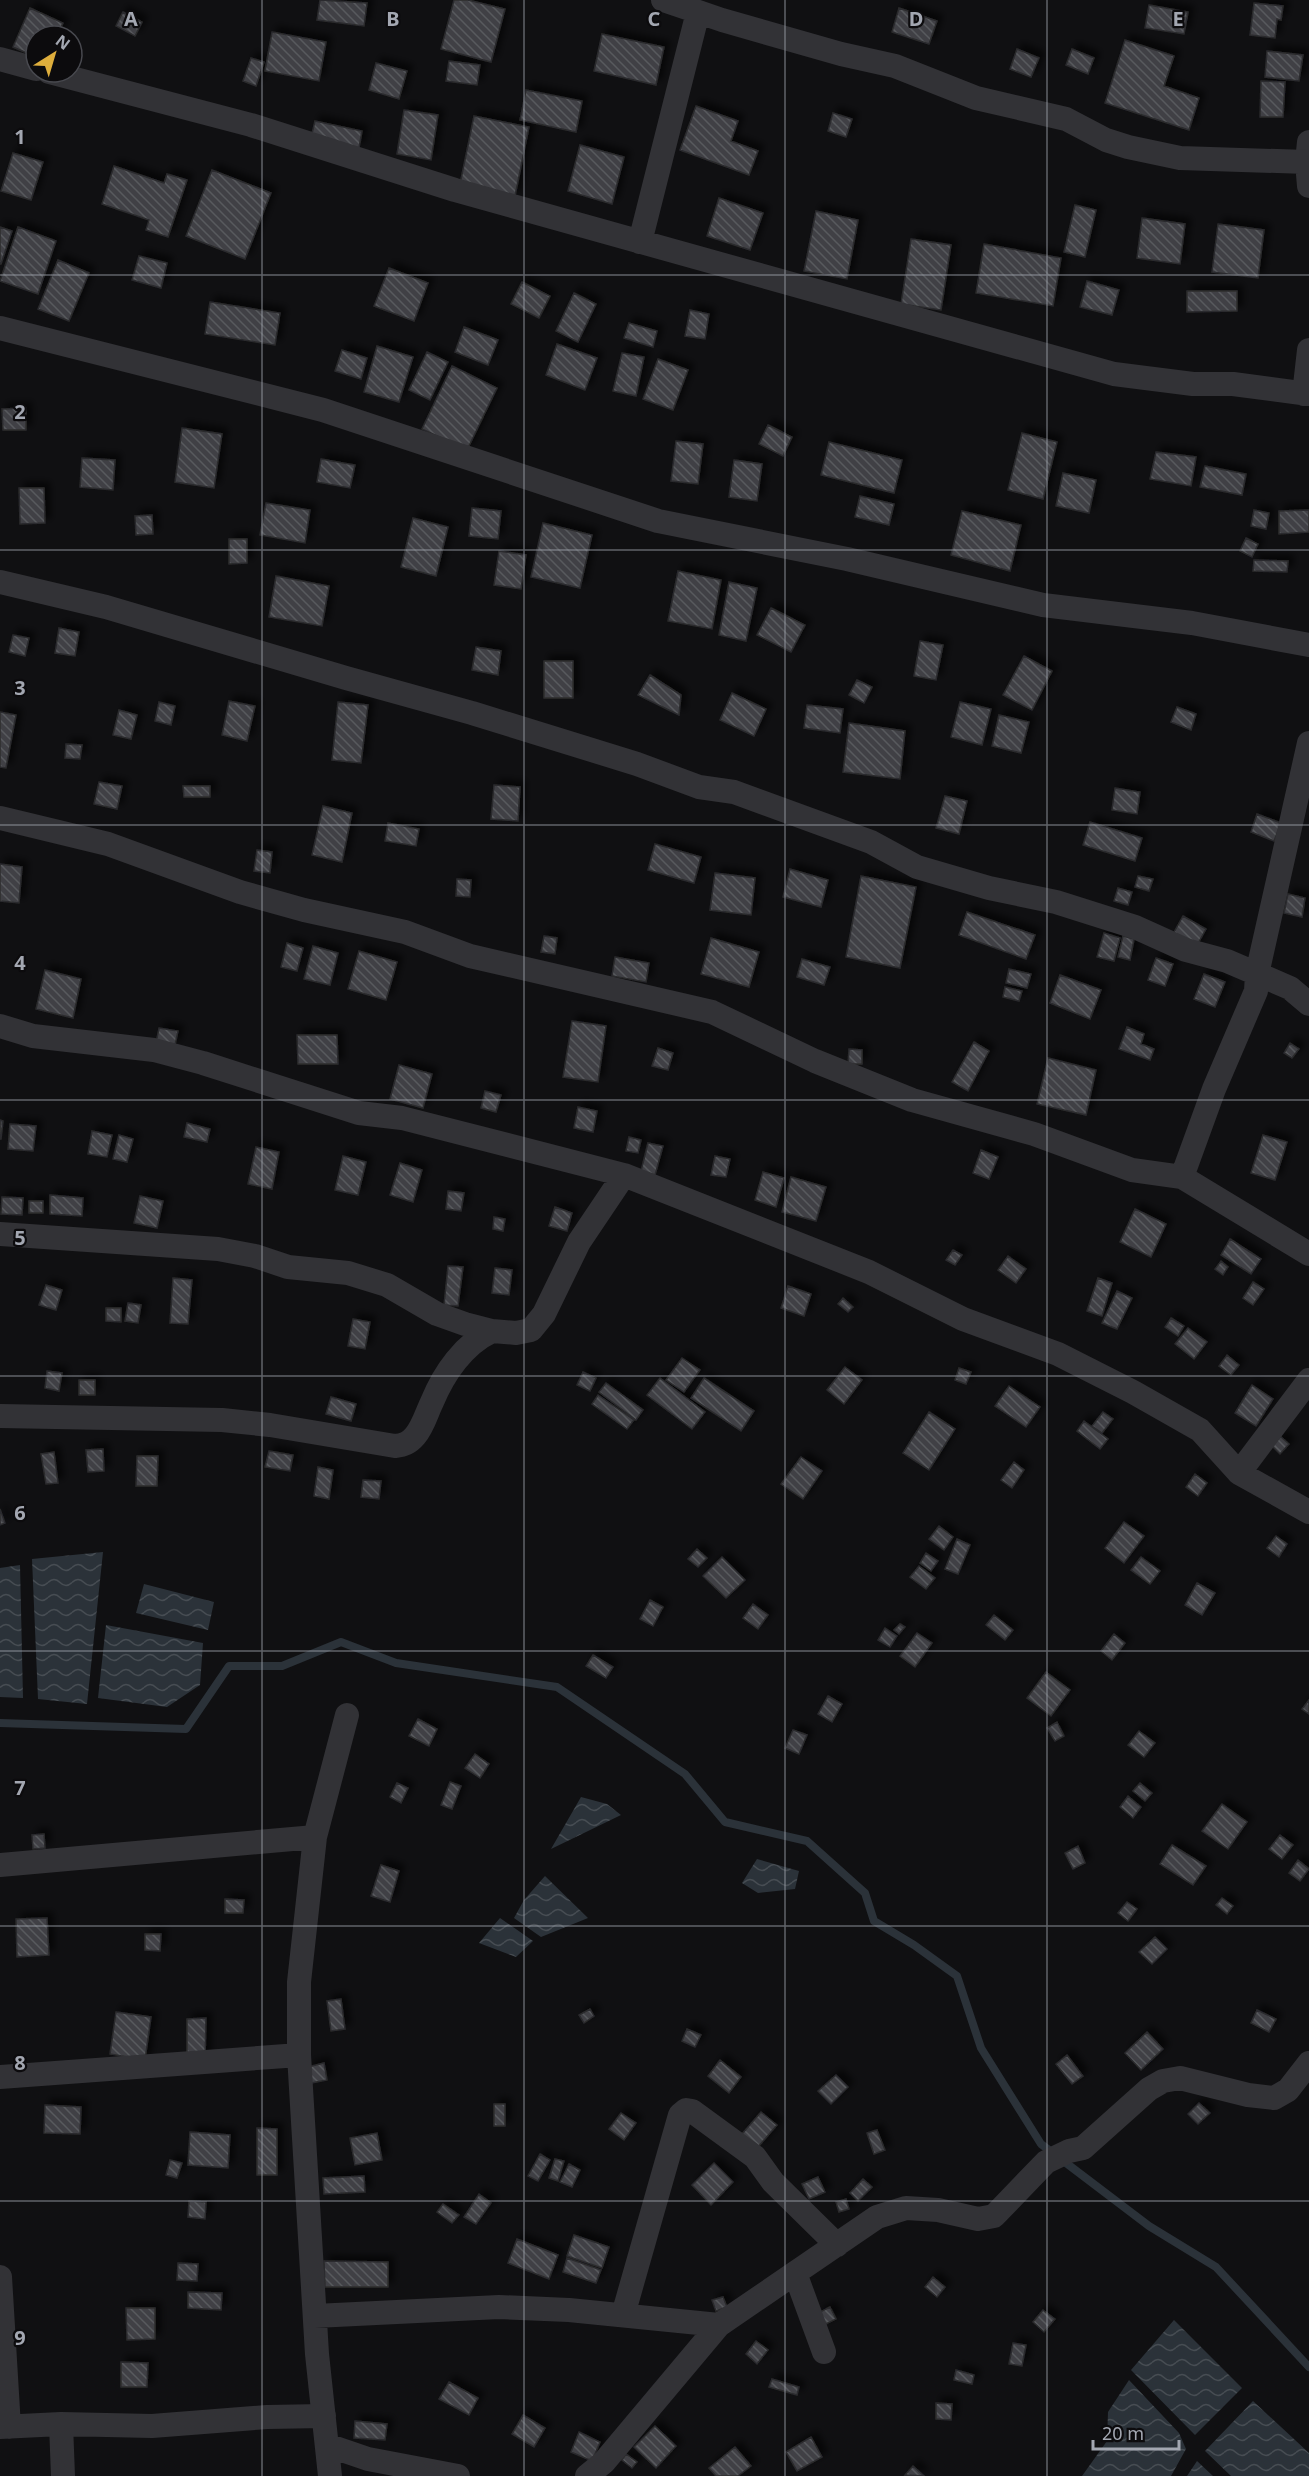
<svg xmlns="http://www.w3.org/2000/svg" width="1309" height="2476" font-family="'Noto Sans',sans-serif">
  <defs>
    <pattern id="water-waves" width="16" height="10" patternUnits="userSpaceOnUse" patternTransform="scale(1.5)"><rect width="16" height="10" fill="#2b3239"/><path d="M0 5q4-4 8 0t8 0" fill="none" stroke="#474d53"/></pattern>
    <pattern id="building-back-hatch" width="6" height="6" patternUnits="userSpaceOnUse" patternTransform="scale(1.5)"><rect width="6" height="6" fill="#404145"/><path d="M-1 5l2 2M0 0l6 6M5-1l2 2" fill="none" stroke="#585a5d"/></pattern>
    <filter id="shadow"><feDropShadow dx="5.5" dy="-5.5" stdDeviation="3" flood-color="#0009"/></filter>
  </defs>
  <rect width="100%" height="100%" fill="#101012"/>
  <path fill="url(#water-waves)" d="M103,1552L87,1704L38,1699L32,1559Z
    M20,1565L23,1698L0,1697V1568Z
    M144,1584L214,1602L208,1630L136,1613Z
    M106,1625L203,1643L200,1685L167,1707L98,1698Z
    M581,1797L607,1804L621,1815L551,1849Z
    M757,1859L799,1871L795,1889L758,1893L742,1883Z
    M545,1876L588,1918L541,1937L514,1918L524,1900Z
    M500,1918L533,1941L516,1957L479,1943Z
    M1174,2320L1242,2388L1195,2435L1131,2370Z
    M1129,2380L1179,2433L1186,2449L1171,2476H1082L1107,2441L1108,2412Z
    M1253,2401L1309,2453V2476H1231L1205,2451Z
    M1197,2461L1213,2476H1187Z"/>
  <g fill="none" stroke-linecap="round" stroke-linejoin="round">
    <path stroke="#2b3239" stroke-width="8" d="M0,1723L186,1729L229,1666H282L341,1642L396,1663L557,1687L685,1774L725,1822L807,1841L865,1893L874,1921L914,1945L957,1976L981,2048L1041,2144L1149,2226L1216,2267L1309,2367"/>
  </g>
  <path fill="url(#building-back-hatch)" stroke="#2b2b2d" stroke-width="1.5" filter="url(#shadow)" d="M320,0L367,3L364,26L317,20Z
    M454,0H468L505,9L491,62L441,49Z
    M1254,3L1283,6L1281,20L1277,19L1275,38L1250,35Z
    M1149,5L1188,12L1184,34L1145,28Z
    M30,8L63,23L57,36H36V57L13,47Z
    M899,8L937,21L929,44L892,32Z
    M123,12L142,22L135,36L116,26Z
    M272,32L326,42L319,81L265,71Z
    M602,34L664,47L656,85L594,71Z
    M1125,40L1174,56L1164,86L1199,98L1189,130L1105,103Z
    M1017,49L1039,58L1031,77L1010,69Z
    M1072,49L1094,58L1088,74L1066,65Z
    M1267,51L1303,55L1299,81L1265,77Z
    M251,58L264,62L256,86L243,81Z
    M449,61L480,65L477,85L446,81Z
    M376,63L407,71L399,99L369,90Z
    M1261,81L1285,82L1283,117H1260Z
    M526,90L582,101L576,132L520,120Z
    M696,106L738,121L731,141L758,151L749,175L680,150Z
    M404,110L438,115L431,160L397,154Z
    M833,113L852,119L846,137L828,131Z
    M474,116L529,127L515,196L460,184Z
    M315,121L362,131L359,148L311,138Z
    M580,145L624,157L612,204L568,191Z
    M13,153L43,162L31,200L1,191Z
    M114,166L164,183L167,174L187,180L168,237L146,230L149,220L102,204Z
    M212,170L271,193L245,259L186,236Z
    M719,198L763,213L750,250L707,236Z
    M1075,205L1096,210L1085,257L1064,252Z
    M816,211L858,220L847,279L804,271Z
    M1142,218L1185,224L1180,264L1137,258Z
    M1218,224L1264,230L1258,278L1212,272Z
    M0,227L12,231L1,264H0Z
    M18,227L56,241L38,294L0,281Z
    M911,239L951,245L941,310L901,304Z
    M984,244L1061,258L1053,306L976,293Z
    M139,256L167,263L161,288L132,280Z
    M58,260L89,273L69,321L38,309Z
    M389,268L428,283L414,321L374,306Z
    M1087,281L1119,290L1112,315L1080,307Z
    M522,282L550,296L539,318L511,304Z
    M1187,291H1237V311L1187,312Z
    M574,293L596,304L578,342L556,331Z
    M210,302L280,313L275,345L205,334Z
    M690,310L709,314L705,339L685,336Z
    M629,323L657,331L653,347L624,338Z
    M464,327L498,340L488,365L455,352Z
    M557,344L597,358L585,390L546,375Z
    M377,346L413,357L399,402L364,392Z
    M342,350L367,358L361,379L335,371Z
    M427,352L448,362L430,400L409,390Z
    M622,353L644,357L636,396L613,391Z
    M658,359L688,370L673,410L643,399Z
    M452,366L497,388L467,450L422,429Z
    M26,408V430H3L2,409Z
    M768,425L792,437L783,456L759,444Z
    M182,428L222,434L214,488L175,482Z
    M1022,433L1057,442L1043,499L1008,490Z
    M676,441L703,444L698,484L671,481Z
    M829,442L902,460L894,493L821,475Z
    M1156,452L1196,457L1191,486L1150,479Z
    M82,458L115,460L113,490L80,487Z
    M321,459L355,465L350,488L317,482Z
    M734,460L762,464L757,501L729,497Z
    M1205,466L1246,474L1242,495L1200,487Z
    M1063,473L1096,480L1089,513L1056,506Z
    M19,488H44L45,523L20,524Z
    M860,496L894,504L889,525L855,517Z
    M266,503L310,510L305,543L260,535Z
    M472,508L501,511L498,539L469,536Z
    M1254,510L1269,513L1266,529L1251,526Z
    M1309,510V532L1279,534V511Z
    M962,511L1021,525L1010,571L951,555Z
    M152,515L153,534L136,535L135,516Z
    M413,518L448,527L436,576L401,567Z
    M543,523L592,535L580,588L531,577Z
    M1246,538L1258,544L1252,557L1240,551Z
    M229,539H247V563L229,564Z
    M499,551L526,555L521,589L494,585Z
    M1254,560L1288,561L1287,572L1253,571Z
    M678,571L721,580L712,629L668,621Z
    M276,576L329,586L322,626L269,617Z
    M729,582L757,588L746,641L719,635Z
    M771,608L805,625L791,652L757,635Z
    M59,628L79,632L75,656L55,653Z
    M13,635L29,638L25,656L9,652Z
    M920,641L943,645L936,680L914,676Z
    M476,647L501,651L498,675L472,670Z
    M1024,656L1052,671L1032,710L1003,695Z
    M544,661H573V698H544Z
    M650,675L681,695L679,715L638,695Z
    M857,680L872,687L864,703L849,695Z
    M732,693L766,709L754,736L720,720Z
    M229,701L255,706L247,741L222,735Z
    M159,702L175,706L171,725L155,721Z
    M338,702L368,705L361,763L332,760Z
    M960,702L991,709L982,745L951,737Z
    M807,705L843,709L840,733L804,728Z
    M1177,707L1196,714L1191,730L1171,722Z
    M119,710L137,715L131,739L113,735Z
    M0,712L16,715L6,768L0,767Z
    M999,715L1029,722L1021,753L992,746Z
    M849,723L905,731L900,779L843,772Z
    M66,744L82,745L80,759L65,758Z
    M99,782L122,786L117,809L94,804Z
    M494,785L520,787L518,821L491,819Z
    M183,786H210V797H184Z
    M1115,788L1140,792L1137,814L1112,810Z
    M945,796L967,801L959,834L936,828Z
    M323,806L352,813L342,862L312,855Z
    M1257,814L1281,823L1274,841L1251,832Z
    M1090,822L1142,838L1135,861L1083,845Z
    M388,823L419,829L416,846L385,841Z
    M655,844L701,857L694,883L648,870Z
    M257,850L272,852L270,873L254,871Z
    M0,864L22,867L19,903L0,901Z
    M790,869L828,880L821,907L783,897Z
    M715,873L755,878L751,915L710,910Z
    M861,876L916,887L900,968L846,957Z
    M1138,876L1153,879L1149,891L1135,887Z
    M457,879L471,880L470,897L456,896Z
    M1118,888L1132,892L1128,905L1114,901Z
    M1288,894L1305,898L1302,917L1284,913Z
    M967,912L1035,935L1026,959L959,935Z
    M1183,916L1206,929L1196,947L1173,934Z
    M1104,933L1120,938L1114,961L1097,957Z
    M544,936L557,938L555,954L541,952Z
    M1123,936L1134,939L1130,960L1118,957Z
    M711,938L759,952L749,987L701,974Z
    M287,943L303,948L297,971L281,967Z
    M313,946L338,953L330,985L304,979Z
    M359,951L397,962L386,1000L348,989Z
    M615,957L649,963L646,982L612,976Z
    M1156,958L1173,964L1165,986L1148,980Z
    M802,959L830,967L824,985L797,977Z
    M1009,969L1031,974L1027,988L1006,983Z
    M45,970L81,979L73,1018L36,1009Z
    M1204,974L1225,982L1215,1007L1194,999Z
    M1060,975L1101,990L1090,1019L1050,1003Z
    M1005,987L1022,991L1019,1001L1003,997Z
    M572,1021L606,1026L598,1082L563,1077Z
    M1127,1027L1144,1034L1141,1044L1154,1049L1150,1060L1119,1049Z
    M159,1028L178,1031L175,1045L156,1043Z
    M297,1035H337L338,1064H298Z
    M974,1042L989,1051L968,1091L952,1082Z
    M1290,1043L1299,1049L1292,1058L1284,1053Z
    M658,1048L673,1053L668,1070L652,1066Z
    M849,1049L862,1050V1064H848Z
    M1048,1058L1096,1070L1086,1115L1037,1104Z
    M399,1065L432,1074L423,1108L390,1099Z
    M485,1091L501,1095L496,1112L481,1108Z
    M578,1107L597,1111L593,1132L574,1128Z
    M0,1120L3,1121L1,1139H0Z
    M187,1123L210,1129L207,1142L184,1137Z
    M10,1124L36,1126L33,1151L8,1149Z
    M92,1131L112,1135L107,1157L88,1154Z
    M119,1135L133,1139L127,1162L113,1159Z
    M1263,1135L1287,1142L1275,1180L1251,1173Z
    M629,1137L641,1140L638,1153L626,1151Z
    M648,1143L663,1146L655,1175L641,1171Z
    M256,1147L279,1152L272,1189L248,1184Z
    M981,1150L998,1157L989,1179L973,1173Z
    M343,1156L366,1162L358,1195L335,1190Z
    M715,1156L730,1159L726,1177L711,1175Z
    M400,1163L422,1170L413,1202L390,1195Z
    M763,1172L784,1178L776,1207L755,1200Z
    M791,1177L826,1187L816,1221L782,1212Z
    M448,1191L464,1193L461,1211L446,1209Z
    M50,1195L83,1198L82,1216L50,1214Z
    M140,1196L163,1201L157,1228L134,1223Z
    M2,1197L23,1198L22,1215L1,1214Z
    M29,1201H43V1213H29Z
    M555,1207L572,1213L567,1231L549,1226Z
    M1135,1209L1166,1224L1151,1257L1120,1242Z
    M494,1217L505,1219L503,1231L493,1229Z
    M1230,1239L1261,1259L1251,1274L1221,1255Z
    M953,1250L962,1255L955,1265L946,1260Z
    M1008,1256L1026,1269L1016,1283L998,1270Z
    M1221,1261L1228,1267L1223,1275L1215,1269Z
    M448,1266L463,1267L458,1306L444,1305Z
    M495,1268L512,1270L509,1295L492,1293Z
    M173,1278L192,1280L188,1324L170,1323Z
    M1098,1278L1112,1283L1102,1316L1087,1311Z
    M1253,1282L1264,1289L1253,1305L1243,1298Z
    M46,1285L62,1290L56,1310L39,1305Z
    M788,1286L811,1294L804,1316L781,1308Z
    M1117,1291L1132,1298L1117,1329L1102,1323Z
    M843,1298L853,1307L848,1312L838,1304Z
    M128,1303L141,1305L138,1323L125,1321Z
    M106,1308H121V1322L106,1321Z
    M1171,1318L1184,1326L1178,1336L1165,1327Z
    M353,1319L370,1322L365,1349L348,1346Z
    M1188,1328L1207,1342L1194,1359L1175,1344Z
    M1227,1355L1239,1365L1231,1375L1219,1366Z
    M682,1358L700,1370L684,1392L666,1380Z
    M845,1367L862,1380L844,1404L827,1390Z
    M959,1368L971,1372L966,1384L955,1380Z
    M47,1371L62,1373L59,1391L45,1388Z
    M583,1372L596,1378L590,1391L577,1385Z
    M660,1378L705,1412L692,1429L647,1395Z
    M704,1378L754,1411L741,1431L691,1398Z
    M79,1380H95V1395H79Z
    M606,1383L643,1410L636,1420L599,1392Z
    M1252,1385L1273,1399L1256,1426L1235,1413Z
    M1009,1386L1040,1407L1026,1427L995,1406Z
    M598,1395L634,1420L627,1429L592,1404Z
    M331,1397L356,1404L351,1421L326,1414Z
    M929,1412L955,1429L929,1470L903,1453Z
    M1103,1412L1113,1419L1102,1433L1092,1426Z
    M1084,1421L1108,1439L1100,1449L1077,1431Z
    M1280,1436L1289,1444L1280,1454L1272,1446Z
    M103,1449L104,1471L88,1472L86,1450Z
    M269,1451L293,1455L290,1471L265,1467Z
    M54,1452L58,1483L46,1484L41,1454Z
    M137,1456H158L157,1486H136Z
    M801,1457L822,1471L803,1499L781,1484Z
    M1014,1462L1024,1470L1012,1488L1001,1480Z
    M318,1467L333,1470L329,1499L314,1496Z
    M1195,1474L1207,1483L1198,1496L1186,1487Z
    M363,1480L381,1481L379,1499L361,1497Z
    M0,1509L5,1523L0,1525Z
    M1124,1522L1144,1536L1124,1563L1105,1548Z
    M939,1526L953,1537L944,1550L929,1539Z
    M1276,1536L1287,1544L1279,1557L1267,1548Z
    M957,1539L970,1545L958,1574L945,1569Z
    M697,1549L707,1558L698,1567L688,1559Z
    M926,1553L938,1561L931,1571L920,1563Z
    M722,1557L745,1580L726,1598L703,1576Z
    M1141,1557L1160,1571L1150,1584L1131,1570Z
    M919,1566L935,1578L926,1589L910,1577Z
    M1197,1583L1215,1593L1202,1615L1185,1605Z
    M650,1600L663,1607L653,1626L640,1619Z
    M753,1604L768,1615L758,1629L743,1618Z
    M994,1615L1013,1630L1005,1640L986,1625Z
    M900,1624L905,1627L899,1634L894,1630Z
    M885,1628L897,1636L890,1647L878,1640Z
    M917,1633L932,1643L915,1667L900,1656Z
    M1114,1634L1125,1643L1112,1660L1101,1651Z
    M593,1655L613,1667L606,1678L586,1666Z
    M1046,1672L1070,1690L1051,1716L1027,1698Z
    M828,1696L842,1704L832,1722L818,1714Z
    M1309,1700V1714L1302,1709Z
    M418,1719L437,1729L429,1746L409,1736Z
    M1057,1722L1064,1736L1055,1741L1047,1728Z
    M793,1730L807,1735L799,1754L785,1748Z
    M1139,1731L1155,1743L1144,1757L1128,1745Z
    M475,1754L489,1764L480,1778L465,1768Z
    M450,1782L461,1786L452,1809L441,1805Z
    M397,1783L408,1788L401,1803L390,1797Z
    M1140,1783L1152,1793L1145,1801L1133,1791Z
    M1128,1796L1141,1807L1133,1818L1120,1807Z
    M1222,1804L1247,1822L1228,1849L1202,1831Z
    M44,1834L45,1848L33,1849L32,1835Z
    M1280,1835L1293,1845L1282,1859L1269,1849Z
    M1172,1845L1206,1866L1193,1885L1160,1864Z
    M1078,1846L1085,1863L1073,1869L1065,1853Z
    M1298,1860L1309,1869L1300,1881L1289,1873Z
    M381,1865L399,1871L390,1902L371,1896Z
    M1222,1898L1233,1906L1227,1914L1216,1905Z
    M225,1899L244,1900L243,1913H225Z
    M1127,1902L1137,1909L1128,1921L1118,1913Z
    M47,1918L49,1955L17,1957L16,1919Z
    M145,1934H161L160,1951L145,1950Z
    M1155,1937L1167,1949L1152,1964L1139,1952Z
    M341,1999L345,2029L331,2031L327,2001Z
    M590,2009L594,2016L584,2023L579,2015Z
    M1257,2010L1276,2019L1269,2032L1251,2023Z
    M116,2012L151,2017L145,2060L110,2054Z
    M206,2018L205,2061L187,2062V2019Z
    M687,2029L701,2035L695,2047L682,2041Z
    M1147,2032L1163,2049L1141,2070L1125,2053Z
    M1067,2055L1083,2076L1072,2084L1056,2064Z
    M720,2060L741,2077L729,2093L708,2076Z
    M324,2063L327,2080L311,2083L308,2067Z
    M836,2075L848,2087L831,2104L818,2091Z
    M1199,2103L1210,2113L1198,2124L1188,2114Z
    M494,2104H505V2126H494Z
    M45,2105L81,2107L80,2134L44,2133Z
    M761,2112L777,2125L758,2147L742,2134Z
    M621,2113L636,2123L624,2140L609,2129Z
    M257,2128L277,2129V2175H257Z
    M877,2130L885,2150L874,2154L867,2133Z
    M190,2132L230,2135L228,2168L188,2165Z
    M377,2133L382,2160L355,2165L350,2138Z
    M540,2154L550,2160L538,2181L528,2176Z
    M555,2159L564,2161L558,2181L549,2178Z
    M170,2160L182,2163L177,2178L166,2175Z
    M714,2163L733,2182L711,2205L692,2185Z
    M569,2164L580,2170L572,2187L560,2182Z
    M364,2176L365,2192L324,2194L323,2178Z
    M818,2177L825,2192L809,2199L802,2184Z
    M863,2179L872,2187L858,2201L850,2193Z
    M479,2194L491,2203L476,2224L464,2217Z
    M846,2199L849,2209L839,2212L836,2202Z
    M189,2201L206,2202L205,2219L188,2217Z
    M443,2204L459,2215L452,2223L437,2212Z
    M574,2235L609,2247L602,2268L567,2256Z
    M517,2239L558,2255L549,2279L508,2263Z
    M567,2258L601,2270L596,2283L563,2272Z
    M324,2261L388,2262V2287H325Z
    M178,2263L198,2264L197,2281L177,2280Z
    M933,2277L945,2287L937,2297L925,2287Z
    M188,2292L222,2293L221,2310L188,2308Z
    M723,2297L727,2307L716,2311L712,2300Z
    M830,2307L836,2319L824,2325L818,2313Z
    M126,2308H155V2339L127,2340Z
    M1043,2310L1055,2319L1044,2332L1033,2322Z
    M756,2341L768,2350L757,2364L746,2354Z
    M1013,2343L1026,2345L1022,2366L1009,2364Z
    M121,2362L148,2363L147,2387H121Z
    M956,2370L974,2375L972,2384L954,2380Z
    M772,2379L799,2387L797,2395L769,2387Z
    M449,2382L478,2398L469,2415L439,2399Z
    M936,2403L952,2404L951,2420L936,2419Z
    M523,2415L545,2428L534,2447L512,2434Z
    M355,2421L387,2424L385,2440L354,2438Z
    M655,2426L676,2446L656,2468L634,2447Z
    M579,2432L600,2442L592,2461L571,2452Z
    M811,2437L822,2457L797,2471L786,2452Z
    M735,2447L751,2466L738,2476H716L709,2468Z
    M626,2454L637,2462L632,2468L622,2460Z
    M913,2466L924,2476L905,2475Z"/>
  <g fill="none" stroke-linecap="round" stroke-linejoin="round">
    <path stroke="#323236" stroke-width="24" d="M663,0L722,20L841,54L895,66L976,98L1066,119L1106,140L1128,147L1180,158L1307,162
      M0,59L36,69
      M49,72L251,125L455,190L1114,374L1193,384H1233L1309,394
      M1309,142L1307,162L1309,186
      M640,242L698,12
      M0,328L323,410L658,521L847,559L1043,605L1192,623L1309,645
      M1304,394L1309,350
      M0,582L106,607L346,678L472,713L637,764L699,787L734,792L871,842L917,867L989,888L1056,902L1135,927L1186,950L1227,961L1290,988L1309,1004
      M0,818L108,844L240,892L304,910L405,932L470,956L712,1012L815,1061L912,1100L1034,1134L1132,1170L1182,1177L1309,1254
      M0,1026L33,1036L154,1050L203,1063L359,1113L402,1118L624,1175L869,1272L963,1319L1058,1354L1133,1392L1200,1430L1239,1473L1309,1512
      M1182,1177L1214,1089L1256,991L1257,974L1309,743
      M0,1234L218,1249L255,1256L288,1267L348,1273L387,1285L437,1314L465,1324L492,1331L516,1333L531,1330L544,1314L579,1242L624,1175
      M0,1416L222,1420L270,1425L395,1446C404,1445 409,1443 415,1436C423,1427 427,1412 432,1402C444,1373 464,1344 492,1331
      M1239,1473L1309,1380
      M0,1865L315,1837
      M0,2077L299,2055
      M795,2273L824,2352
      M0,2277L9,2427
      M623,2315L680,2115L686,2110L692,2111L755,2157L773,2182L837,2245
      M315,2316L499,2307L569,2310L719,2325
      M61,2424L63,2476
      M0,2427L61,2424L152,2426L267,2417L324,2416
      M327,2445L368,2459L458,2476
      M330,2476L317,2354L299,2055V1982L315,1837L347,1715
      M587,2476L604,2462L719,2325L877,2217L906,2208L938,2210L978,2219L994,2216L1046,2162L1069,2151L1083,2148L1149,2089L1163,2081L1180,2078L1248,2095L1274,2098L1288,2090L1309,2063"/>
  </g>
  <path fill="none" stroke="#a3a7b1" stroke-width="1.5" stroke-opacity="0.55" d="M262,0V2476M524,0V2476M785,0V2476M1047,0V2476M0,275H1309M0,550H1309M0,825H1309M0,1100H1309M0,1376H1309M0,1651H1309M0,1926H1309M0,2201H1309"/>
  <g font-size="20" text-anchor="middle" font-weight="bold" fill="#a3a7b1" stroke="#0c0b0d" stroke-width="4.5" stroke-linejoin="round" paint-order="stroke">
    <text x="131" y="26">A</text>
    <text x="393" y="26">B</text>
    <text x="654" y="26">C</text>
    <text x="916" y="26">D</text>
    <text x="1178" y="26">E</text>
    <text x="20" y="144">1</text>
    <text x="20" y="419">2</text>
    <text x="20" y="695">3</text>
    <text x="20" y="970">4</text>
    <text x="20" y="1245">5</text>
    <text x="20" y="1520">6</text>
    <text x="20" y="1795">7</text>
    <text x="20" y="2070">8</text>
    <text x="20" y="2345">9</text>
  </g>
  <g transform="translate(54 54) rotate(37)"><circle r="28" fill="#0c0b0d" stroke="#48494f" stroke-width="1.5"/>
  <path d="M0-4.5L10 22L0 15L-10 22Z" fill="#deae3c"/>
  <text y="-9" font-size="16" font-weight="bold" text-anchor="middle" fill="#a3a7b1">N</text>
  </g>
  <path d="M1093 2440v9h86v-9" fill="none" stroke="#a3a7b1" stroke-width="3"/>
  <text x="1102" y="2440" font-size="18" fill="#a3a7b1" stroke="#0c0b0d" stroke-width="4.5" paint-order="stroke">20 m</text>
</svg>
